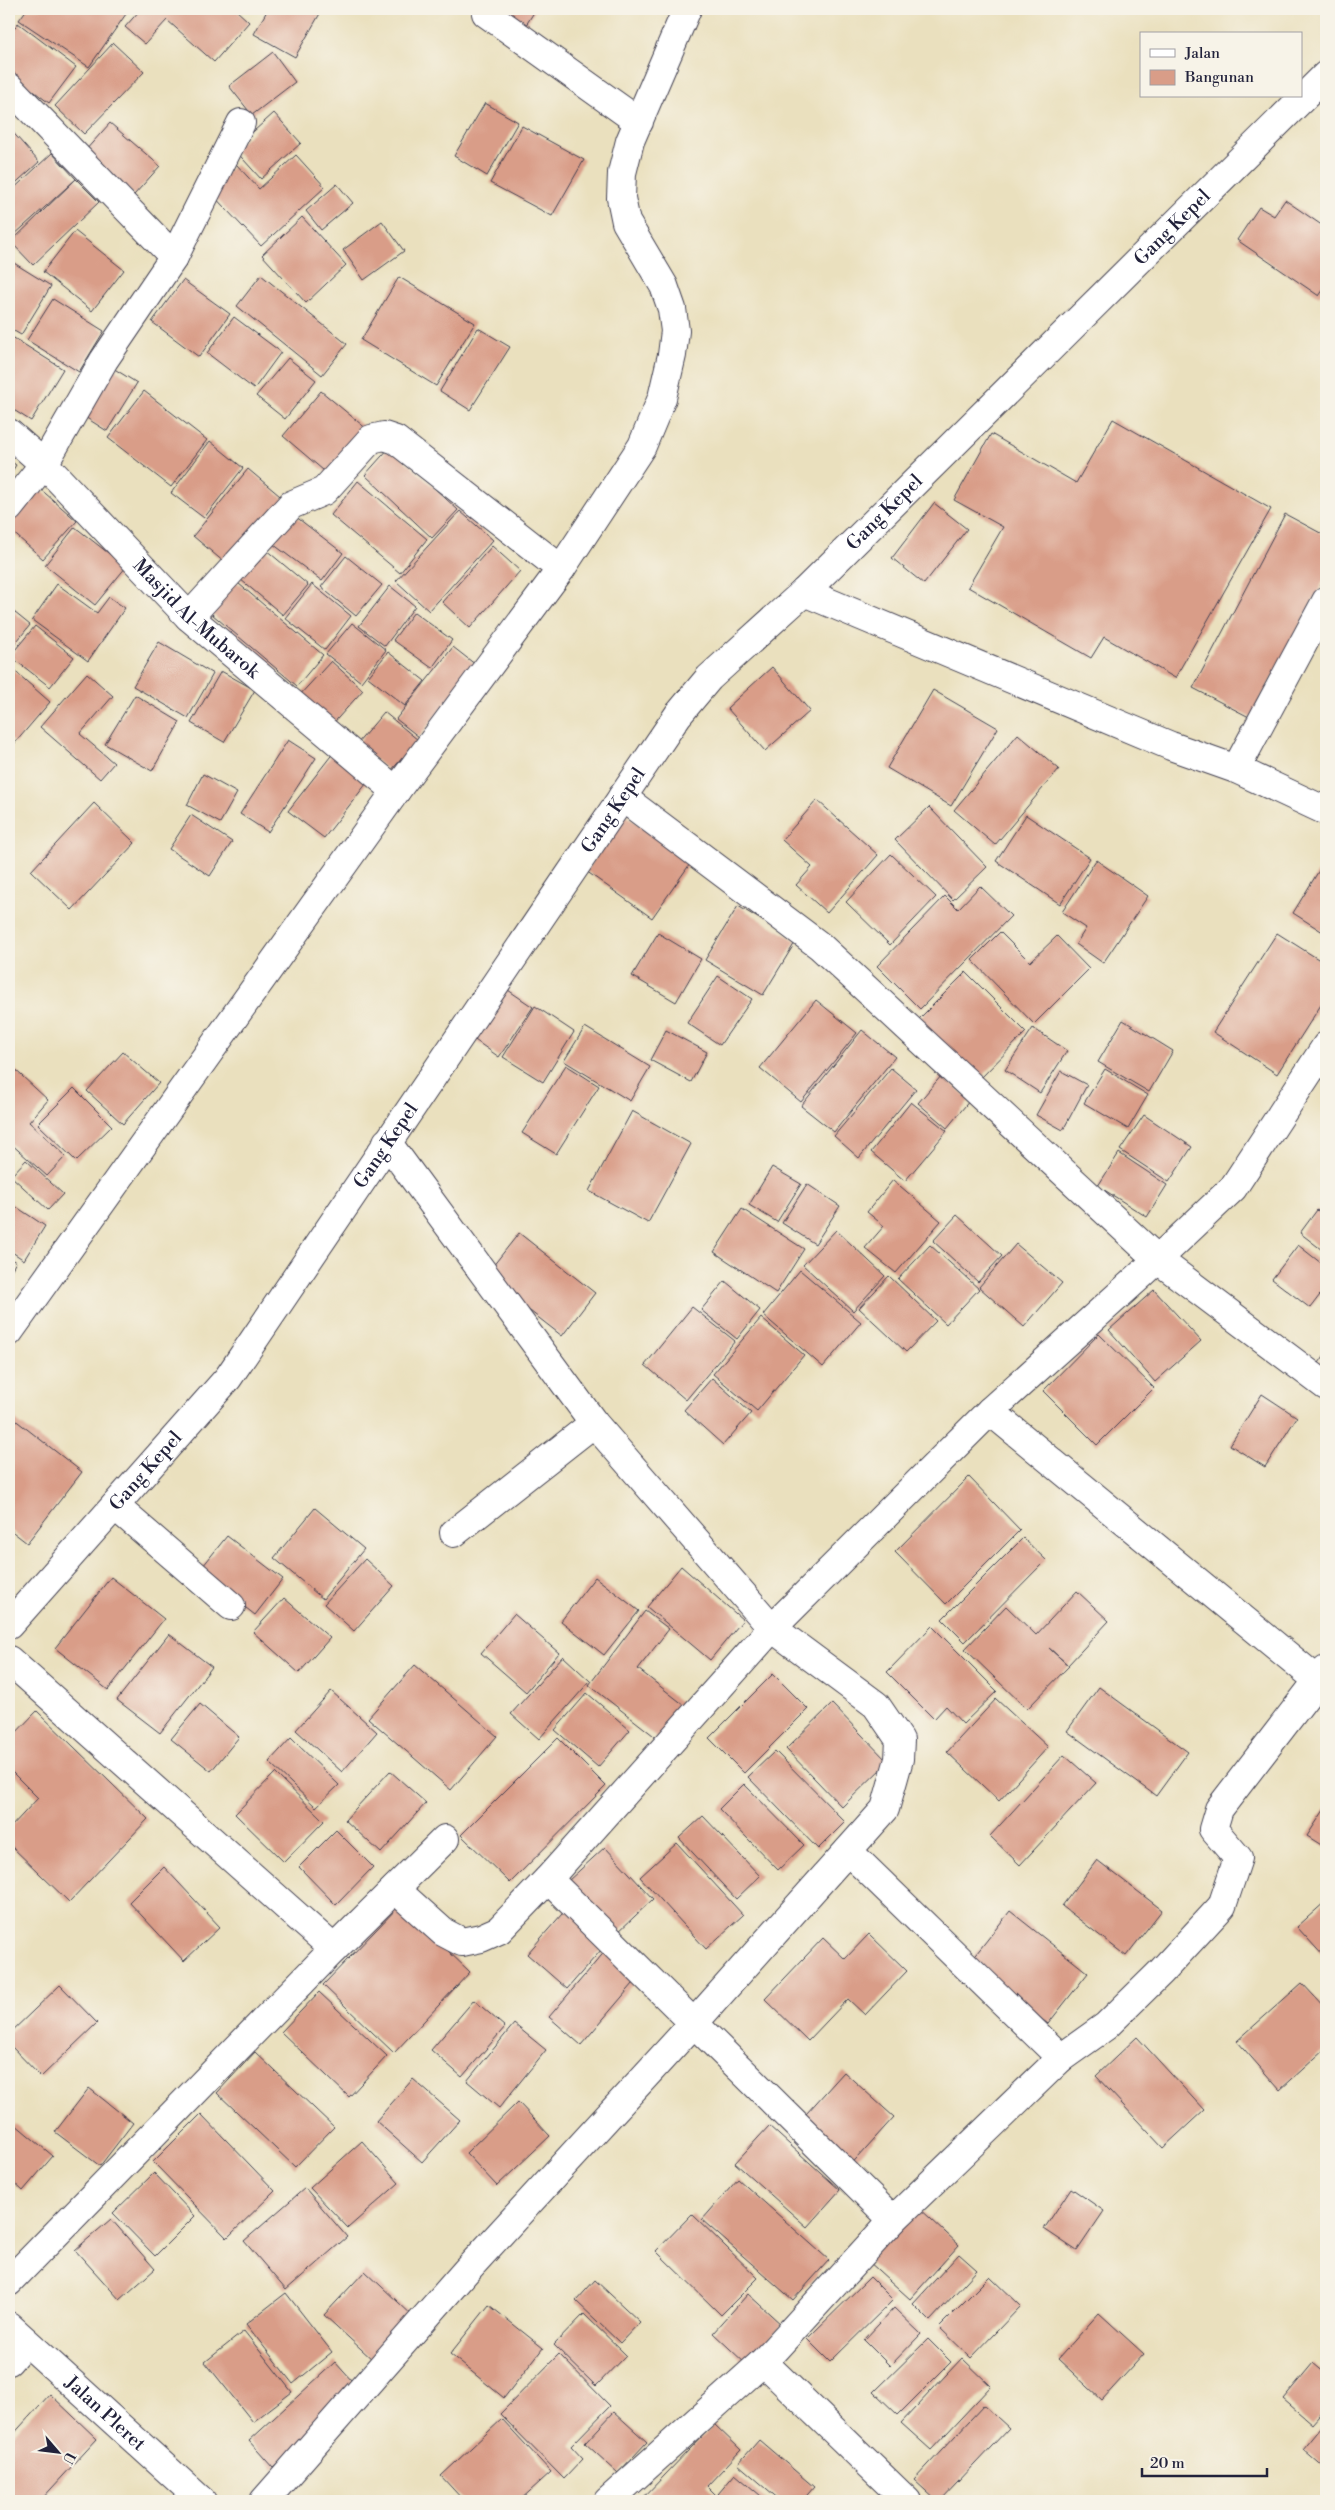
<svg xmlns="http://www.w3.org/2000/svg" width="1335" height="2510" font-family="'Libre Bodoni',serif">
  <rect width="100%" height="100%" fill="#f7f3e8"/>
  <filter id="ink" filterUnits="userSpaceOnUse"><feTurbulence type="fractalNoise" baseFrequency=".02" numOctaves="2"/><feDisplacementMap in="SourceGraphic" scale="10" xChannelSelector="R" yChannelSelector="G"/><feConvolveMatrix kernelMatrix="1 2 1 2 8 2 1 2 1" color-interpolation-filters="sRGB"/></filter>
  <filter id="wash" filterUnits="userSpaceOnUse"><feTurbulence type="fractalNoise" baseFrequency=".0096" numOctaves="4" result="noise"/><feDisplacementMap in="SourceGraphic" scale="20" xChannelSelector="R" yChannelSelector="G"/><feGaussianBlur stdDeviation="1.12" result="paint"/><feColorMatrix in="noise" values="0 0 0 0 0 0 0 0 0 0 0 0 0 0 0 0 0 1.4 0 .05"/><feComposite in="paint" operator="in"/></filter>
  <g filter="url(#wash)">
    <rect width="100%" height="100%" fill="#eae0be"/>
    <g id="blocks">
      <path fill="#d99d88" d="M27,9H118L126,14L89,67L19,20Z
        M141,9H235L249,22L214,62L167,20L145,44L125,27Z
        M268,9L322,10L295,57L254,34Z
        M500,9H536L526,25Z
        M18,23L76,67L49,103L9,72V36Z
        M113,43L144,72L84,134L55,106Z
        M273,52L295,82L252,115L229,86Z
        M485,103L518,122L487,176L454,156Z
        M274,113L301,143L261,179L234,149Z
        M110,123L160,166L134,195L84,152Z
        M522,126L584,160L552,216L490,183Z
        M9,128L39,162L9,189Z
        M52,153L76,179L13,236L9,231V193Z
        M296,155L325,187L261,246L208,190L236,164L259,189Z
        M76,179L99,202L33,265L11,242Z
        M337,184L353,203L321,230L306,211Z
        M1285,200L1326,228V286L1319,296L1237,240L1259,207L1274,216Z
        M302,217L346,265L306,303L262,255Z
        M382,221L404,251L364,280L343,250Z
        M75,231L124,270L92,311L43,272Z
        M9,260L51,286L21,335L9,328Z
        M261,275L347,344L322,375L237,306Z
        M399,277L475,323L436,386L361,340Z
        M183,280L230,314L199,357L152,322Z
        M53,299L104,331L79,372L27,340Z
        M234,317L281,352L254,389L207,353Z
        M478,328L510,347L470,410L440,391Z
        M9,335L63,369L31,421L9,407Z
        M288,358L316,380L285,419L256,396Z
        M108,365L137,383L107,431L77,412Z
        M144,391L207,440L171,487L108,438Z
        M321,391L368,430L330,476L283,436Z
        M1113,419L1271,509L1175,678L1104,637L1091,658L968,587L1003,527L954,500L991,434L1076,483Z
        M210,441L243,468L204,518L171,493Z
        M390,447L458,510L432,538L365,475Z
        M9,460L16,465L9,476Z
        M248,469L286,501L231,568L193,536Z
        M358,481L427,539L400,573L331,515Z
        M38,487L77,521L43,559L9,529V520Z
        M934,503L967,529L924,584L892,558Z
        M460,511L493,540L429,611L396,581Z
        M291,513L343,553L322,581L269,541Z
        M1285,514L1326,536V576L1251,718L1193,688Z
        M75,527L126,567L95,605L45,565Z
        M259,544L308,585L283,615L234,574Z
        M492,546L520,571L470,628L442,602Z
        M346,556L382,585L356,616L321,587Z
        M232,578L323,655L297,686L206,609Z
        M57,584L97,613L109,597L125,608L88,661L32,620Z
        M312,584L351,616L325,650L285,618Z
        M390,586L415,606L385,646L359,626Z
        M9,608L30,625L9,651Z
        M414,612L452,640L432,668L393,640Z
        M352,623L386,650L361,682L326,654Z
        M35,626L74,657L50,687L10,656Z
        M159,642L213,674L188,718L133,686Z
        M453,647L476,665L419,737L396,719Z
        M388,652L425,681L405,706L368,677Z
        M331,661L363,690L330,727L297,698Z
        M9,666L50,702L15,743L9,737Z
        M772,667L810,711L765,751L727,708Z
        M221,671L255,690L224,742L191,723Z
        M87,673L113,696L80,734L114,763L100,779L40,727Z
        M933,690L998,728L951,806L887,768Z
        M135,695L180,722L152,771L105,744Z
        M384,712L418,740L390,772L357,744Z
        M1018,734L1059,769L995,845L954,810Z
        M288,740L316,758L268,832L240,814Z
        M334,752L370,779L324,838L288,811Z
        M203,774L237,793L220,823L187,805Z
        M817,800L878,855L827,913L796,885L812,867L782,840Z
        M94,803L135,843L72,910L31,871Z
        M929,807L987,867L953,900L895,840Z
        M191,815L232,842L210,876L169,849Z
        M625,815L692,861L652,918L586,871Z
        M1026,815L1090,858L1060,904L996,861Z
        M891,854L936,897L890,945L846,902Z
        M1326,859V934L1293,913Z
        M1096,860L1148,896L1103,963L1076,944L1086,928L1062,912Z
        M980,886L1011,916L920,1009L877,966L945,896L958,909Z
        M738,906L796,941L763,995L705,960Z
        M1000,932L1030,962L1057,936L1089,969L1034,1024L972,960Z
        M658,933L701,959L676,1002L632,976Z
        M1277,933L1326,964V997L1277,1074L1213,1032Z
        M966,972L1026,1032L979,1080L919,1019Z
        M718,976L752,999L720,1045L687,1023Z
        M505,988L533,1007L499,1057L472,1038Z
        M816,1000L857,1033L801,1102L760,1068Z
        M535,1006L574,1032L543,1082L503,1057Z
        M1123,1020L1173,1051L1149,1092L1098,1062Z
        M585,1027L650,1067L630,1101L564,1061Z
        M1033,1028L1067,1051L1040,1093L1005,1070Z
        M666,1030L707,1052L691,1082L650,1060Z
        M862,1030L895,1057L834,1132L801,1106Z
        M123,1052L159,1083L123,1124L87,1091Z
        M9,1064L48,1100L29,1122L66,1156L47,1176L9,1142Z
        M566,1065L599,1086L556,1154L522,1133Z
        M891,1068L916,1089L859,1158L834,1136Z
        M1105,1069L1148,1095L1128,1129L1084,1103Z
        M1061,1071L1087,1085L1063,1130L1036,1115Z
        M942,1075L970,1100L947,1128L918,1103Z
        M74,1088L112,1126L76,1161L38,1124Z
        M911,1102L947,1131L905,1181L871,1152Z
        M632,1111L691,1144L648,1223L589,1191Z
        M1144,1115L1192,1147L1169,1182L1120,1150Z
        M1119,1153L1167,1185L1147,1217L1098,1186Z
        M26,1160L63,1194L48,1210L11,1176Z
        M772,1167L801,1184L777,1222L749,1205Z
        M893,1180L941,1221L896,1273L865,1248L884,1226L867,1212Z
        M807,1184L840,1206L815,1244L782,1223Z
        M9,1202L45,1226L24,1260L9,1250Z
        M742,1209L804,1249L776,1293L714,1252Z
        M1317,1210L1326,1217V1253L1300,1233Z
        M957,1215L1002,1256L978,1282L933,1241Z
        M836,1230L885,1276L853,1311L803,1265Z
        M519,1233L595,1293L562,1336L485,1276Z
        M1016,1244L1062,1283L1024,1327L979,1287Z
        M930,1245L979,1289L946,1324L898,1279Z
        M1298,1245L1326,1267V1287L1310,1308L1272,1279Z
        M9,1258L16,1262L9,1274Z
        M800,1270L861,1322L823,1367L763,1315Z
        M889,1276L936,1321L906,1352L859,1308Z
        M725,1281L760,1310L737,1339L701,1310Z
        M1154,1290L1201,1341L1155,1382L1109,1330Z
        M692,1307L735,1341L686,1400L645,1365Z
        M761,1318L804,1355L757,1411L713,1374Z
        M1099,1334L1154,1388L1097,1445L1043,1391Z
        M1326,1353V1372L1317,1366Z
        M712,1378L751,1413L723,1445L684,1410Z
        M1262,1394L1297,1417L1265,1467L1230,1445Z
        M9,1415L82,1472L27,1543L9,1529Z
        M969,1477L1020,1530L946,1604L895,1552Z
        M315,1508L364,1549L323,1599L274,1558Z
        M227,1536L283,1579L255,1615L199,1571Z
        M1023,1538L1046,1560L965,1642L942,1619Z
        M365,1559L394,1586L354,1631L324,1604Z
        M681,1566L743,1620L710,1660L647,1607Z
        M111,1577L164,1619L108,1690L55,1648Z
        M595,1577L639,1611L604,1655L561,1621Z
        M1077,1591L1109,1621L1068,1665L1049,1648L1069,1666L1027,1709L965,1649L1006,1606L1036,1635Z
        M284,1598L330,1638L299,1673L253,1632Z
        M645,1611L669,1629L638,1669L684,1705L658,1739L589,1685Z
        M514,1614L559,1653L526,1692L481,1653Z
        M932,1626L997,1691L963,1724L946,1706L934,1719L887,1672Z
        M169,1634L212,1667L160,1733L117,1700Z
        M563,1656L590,1681L539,1739L511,1714Z
        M415,1665L497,1736L451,1790L368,1718Z
        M773,1674L808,1709L744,1773L709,1738Z
        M1099,1687L1188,1752L1156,1796L1067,1731Z
        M331,1691L377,1732L342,1772L296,1730Z
        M587,1693L630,1730L598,1767L555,1730Z
        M996,1699L1048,1747L999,1801L947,1752Z
        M200,1704L239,1737L211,1771L171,1739Z
        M832,1704L888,1762L842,1807L786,1749Z
        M37,1711L148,1819L69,1902L9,1844V1829L38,1798L9,1769V1740Z
        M291,1738L339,1785L316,1807L269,1762Z
        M558,1738L606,1786L510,1883L461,1835Z
        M775,1751L845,1822L818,1849L748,1777Z
        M1064,1755L1096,1783L1020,1865L990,1836Z
        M390,1771L426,1803L381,1853L345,1820Z
        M275,1773L324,1821L284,1862L235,1814Z
        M744,1784L804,1845L778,1870L719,1809Z
        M1326,1807V1848L1307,1836Z
        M703,1816L760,1876L736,1899L679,1838Z
        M336,1830L373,1867L336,1905L299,1867Z
        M677,1843L743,1915L706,1949L640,1877Z
        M605,1847L653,1899L616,1934L568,1881Z
        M1097,1860L1162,1910L1126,1956L1062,1906Z
        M164,1867L220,1927L184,1961L129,1902Z
        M1326,1901V1959L1297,1927Z
        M400,1905L470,1972L394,2053L323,1985Z
        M569,1906L609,1941L567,1989L527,1954Z
        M1010,1911L1088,1973L1048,2024L969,1963Z
        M869,1934L907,1971L865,2015L848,1999L808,2041L765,1999L823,1938L845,1959Z
        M607,1949L639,1977L581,2045L549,2017Z
        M1302,1983L1326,2009V2048L1280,2090L1237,2041Z
        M60,1985L97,2023L41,2077L9,2044V2034Z
        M319,1992L387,2056L349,2097L281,2032Z
        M474,2000L505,2027L462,2077L431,2050Z
        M514,2024L546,2050L499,2108L467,2081Z
        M1137,2037L1204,2110L1163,2148L1096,2076Z
        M255,2052L334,2127L295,2167L217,2093Z
        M844,2072L894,2117L847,2169L797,2124Z
        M413,2079L460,2120L422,2162L376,2121Z
        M89,2088L133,2123L100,2166L55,2132Z
        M518,2102L550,2136L497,2186L466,2153Z
        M201,2114L275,2191L227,2238L153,2162Z
        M15,2124L53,2156L23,2191L9,2178V2131Z
        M769,2126L840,2190L807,2227L735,2163Z
        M362,2141L399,2183L348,2228L310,2188Z
        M154,2173L195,2216L155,2256L113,2213Z
        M738,2179L829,2260L793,2300L702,2220Z
        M305,2188L347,2237L286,2290L244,2241Z
        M1071,2188L1104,2211L1077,2251L1044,2229Z
        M917,2206L959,2245L910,2299L868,2261Z
        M692,2214L758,2278L721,2315L656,2251Z
        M111,2219L155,2269L120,2300L75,2250Z
        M959,2254L977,2270L930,2321L913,2304Z
        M365,2271L414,2317L373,2360L324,2315Z
        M990,2276L1021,2306L971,2358L939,2327Z
        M870,2277L893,2300L830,2362L807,2339Z
        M595,2280L640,2322L620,2343L576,2301Z
        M286,2293L332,2352L293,2384L246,2324Z
        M748,2294L782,2325L746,2364L713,2333Z
        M489,2305L543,2348L504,2398L450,2354Z
        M894,2308L921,2334L890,2366L864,2340Z
        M1099,2313L1144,2354L1102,2400L1058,2359Z
        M584,2314L626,2355L596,2386L554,2345Z
        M244,2331L292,2392L253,2422L205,2362Z
        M928,2339L951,2362L898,2415L874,2392Z
        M559,2354L610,2406L571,2446L583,2459L564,2479L500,2414Z
        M962,2358L991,2386L931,2450L901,2423Z
        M335,2362L360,2390L273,2468L249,2441Z
        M1313,2363L1326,2374V2408L1312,2424L1283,2399Z
        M50,2394L97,2439L40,2501H9V2439Z
        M984,2405L1009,2428L940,2501H937L914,2480Z
        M614,2412L647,2442L618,2473L585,2443Z
        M502,2419L551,2472L519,2501H464L441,2476Z
        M1326,2421V2469L1303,2449Z
        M714,2424L741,2450L707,2486L722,2501H640Z
        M759,2440L814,2487L802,2501H781L738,2464Z
        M735,2474L767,2501H726L718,2494Z"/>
    </g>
  </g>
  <g filter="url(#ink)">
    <use href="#blocks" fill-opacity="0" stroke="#403e4f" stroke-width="1"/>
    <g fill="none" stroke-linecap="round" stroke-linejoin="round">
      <g stroke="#403e4f" stroke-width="30">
        <g id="minor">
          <path d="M486,13L639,122"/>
          <path d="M9,87L174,257"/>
          <path id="s1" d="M9,433L44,464L189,617L396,791"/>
          <path d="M9,508L44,464L104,360L174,257L241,123"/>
          <path d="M804,592L1171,746L1236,769L1326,811"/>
          <path d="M189,617L291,505L324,491L371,439L384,436L396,440L561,569"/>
          <path d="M1236,769L1326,601"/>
          <path d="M622,797L820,946L1157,1259L1326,1386"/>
          <path d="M9,1332L396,791L561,569L642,446L662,398L672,355L675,331L672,309L664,286L626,222L621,198L622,173L630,141L687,9"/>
          <path d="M990,1411L1326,1687"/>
          <path d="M115,1506L231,1606"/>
          <path d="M454,1533L594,1423"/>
          <path id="s2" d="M9,1625L228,1378L678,715L709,678L804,592L1326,75"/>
          <path d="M9,1660L334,1949"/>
          <path d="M848,1851L1061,2058"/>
          <path d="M548,1879L893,2220L763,2362L608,2501"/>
          <path d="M395,1889L443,1932L462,1942L481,1938L499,1930L548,1879L772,1628L990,1411L1142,1274L1233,1188L1326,1046"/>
          <path d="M893,2220L1061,2058L1106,2026L1161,1972L1222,1906L1238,1858L1213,1829L1219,1809L1326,1670"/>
          <path d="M9,2282L334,1949L445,1839"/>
          <path d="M9,2361L25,2342"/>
          <path d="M763,2362L907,2501"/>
          <path d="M264,2501L466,2271L694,2023L885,1809L899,1759L900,1740L876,1705L772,1628L594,1423L387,1142"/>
        </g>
      </g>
      <g stroke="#403e4f" stroke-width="30">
        <g id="major">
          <path id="s3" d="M9,2326L202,2501"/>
        </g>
      </g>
      <use href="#minor" stroke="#fff" stroke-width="28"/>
      <use href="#major" stroke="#fff" stroke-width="28"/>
    </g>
  </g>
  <g text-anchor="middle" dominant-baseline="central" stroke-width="4.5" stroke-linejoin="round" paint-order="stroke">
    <g font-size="19" fill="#22223b" stroke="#f7f3e8">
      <text stroke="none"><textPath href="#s2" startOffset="1826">Gang Kepel</textPath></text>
      <text stroke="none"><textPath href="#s2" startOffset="1421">Gang Kepel</textPath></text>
      <text stroke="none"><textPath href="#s1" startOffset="264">Masjid Al-Mubarok</textPath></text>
      <text stroke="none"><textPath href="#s2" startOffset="1016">Gang Kepel</textPath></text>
      <text stroke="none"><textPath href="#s2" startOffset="611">Gang Kepel</textPath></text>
      <text stroke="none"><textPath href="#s2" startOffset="206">Gang Kepel</textPath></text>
      <text stroke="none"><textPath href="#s3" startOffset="130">Jalan Pleret</textPath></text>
    </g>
  </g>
  <rect width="1335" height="2510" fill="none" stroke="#f7f3e8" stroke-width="30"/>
  <rect x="1140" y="32" width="162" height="65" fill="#f7f3e8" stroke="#a29fa3"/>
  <rect x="1150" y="49" width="25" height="8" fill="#ffffff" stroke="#a29fa3"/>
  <text x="1185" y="58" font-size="15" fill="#22223b">Jalan</text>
  <rect x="1150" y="70" width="25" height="15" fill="#d99d88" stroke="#a29fa3"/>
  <text x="1185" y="82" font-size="15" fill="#22223b">Bangunan</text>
  <g transform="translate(58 2452) rotate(118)" stroke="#f7f3e8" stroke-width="4" paint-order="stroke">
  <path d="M0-4L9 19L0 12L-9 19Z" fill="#22223b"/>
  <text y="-8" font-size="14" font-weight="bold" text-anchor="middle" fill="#22223b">U</text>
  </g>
  <path d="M1142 2468v8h125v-8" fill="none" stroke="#22223b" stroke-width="2.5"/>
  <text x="1150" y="2468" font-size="15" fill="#22223b" stroke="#f7f3e8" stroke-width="4" paint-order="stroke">20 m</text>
</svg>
